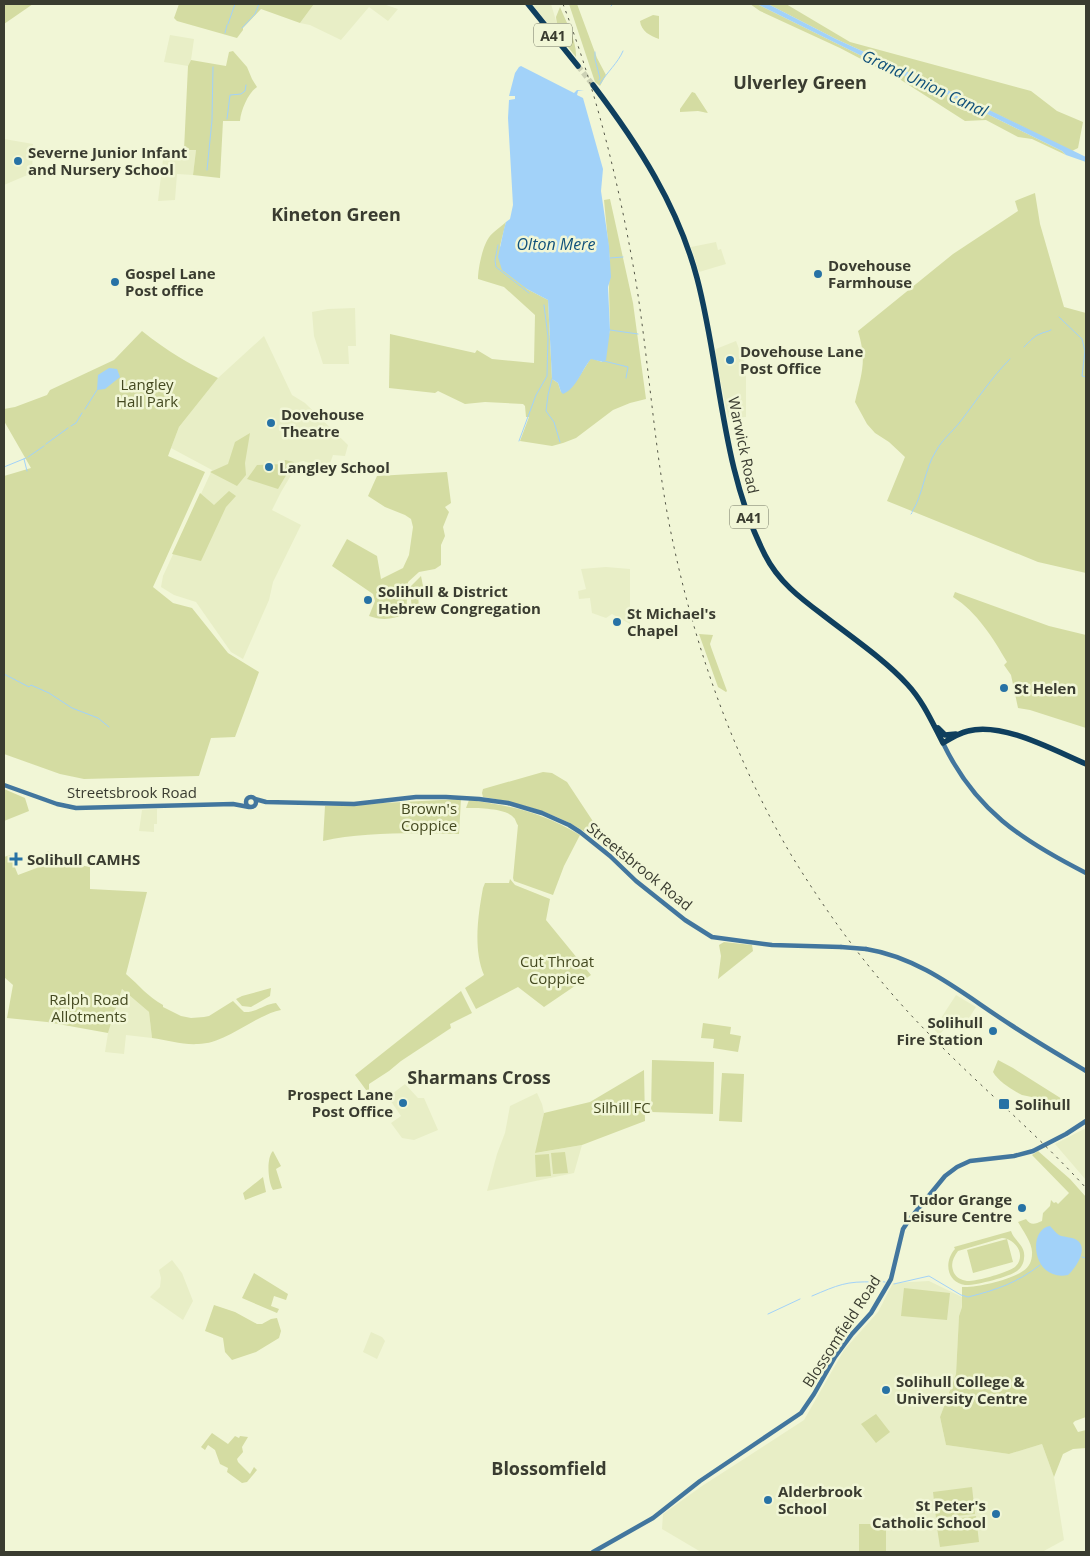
<svg xmlns="http://www.w3.org/2000/svg" width="1090" height="1556" font-family="'Open Sans',sans-serif">
  <rect width="100%" height="100%" fill="#f1f6d6"/>
  <path fill="#e8eec6" d="M314,4L329,5L331,4H383L398,9L388,21L369,7L341,40L310,25L300,23Z
    M532,4H551L557,24L551,28Z
    M170,35L194,39L191,60L188,66L164,62Z
    M4,139L33,144L32,173L4,185Z
    M196,150L193,175L177,174L175,200L158,201L164,151Z
    M716,242L718,250L721,249L726,264L699,272L691,247Z
    M355,308L356,346H348L349,364H323L314,336L312,312L328,309Z
    M264,336L292,395L305,403L348,445L345,456L333,455L328,469L303,461L299,462L281,492L272,510L301,525L273,582L269,600L243,659L231,652L196,602L174,595L161,587L163,576L212,470L171,448L179,427L218,378Z
    M736,341L745,364L746,371V417L733,418L728,417L715,354L716,349Z
    M606,567L630,569V624L612,614L606,618L592,613L590,598L579,599L578,591L586,589L581,569Z
    M157,809V824H154V832L139,831L142,810Z
    M122,989L149,1012L152,1038L126,1035L124,1054L105,1052L108,1033Z
    M956,995L976,1007L962,1029L952,1021L939,1035L934,1029Z
    M405,1084L418,1098H424L438,1130L414,1140L402,1138L391,1123L401,1116L388,1097Z
    M537,1093L542,1104L544,1113L536,1153L582,1145L574,1173L487,1191L497,1154L505,1133L510,1106Z
    M1086,1128V1180L1055,1144Z
    M172,1260L182,1273L193,1301L183,1320L150,1297L160,1287L161,1278L159,1270Z
    M929,1281L962,1297V1307L959,1316L956,1374L940,1417L946,1445L1009,1454L1042,1444L1054,1477L1064,1540L1042,1552H701L662,1529L663,1514L702,1486L804,1420L844,1350L878,1312L893,1283Z
    M371,1332L382,1337L385,1341L377,1359L363,1352Z"/>
  <path fill="#d4dca2" fill-rule="evenodd" d="M4,4H33L4,24Z
    M179,4H314L300,23L261,9L243,28V30L237,38L177,21L174,18Z
    M569,4H577L597,58L606,75L600,86L595,82Z
    M750,4H757L884,67L953,97L1062,151L1066,155L1032,139L1018,137L986,120L965,121L901,80L840,48L760,11Z
    M768,4H786L850,42L1031,91L1057,111L1083,122L1078,148L1072,151L954,93L836,39Z
    M560,7C566,22 577,41 576,57L556,32L554,26L557,24L556,17Z
    M653,15L659,16V39C650,36 641,31 640,21Z
    M233,51L247,67L252,79L257,87C248,93 241,110 240,121H223L220,178L193,175L196,150H184L188,66L191,60L226,66L229,52Z
    M692,92L695,93L708,113L698,111L680,112V109Z
    M1035,193L1040,224L1064,307L1086,313V573L1038,562L887,501L905,457L889,442L875,433L867,424L855,402C862,372 867,361 858,331L953,254L1018,211L1015,201Z
    M610,199L633,303L646,399L630,403L613,410L576,438L563,443L552,446L520,441L529,417H526L525,406L523,404L485,402L465,404L438,391L435,393L389,388L390,334L475,353L477,350L492,359L534,363L535,315L504,287L478,279C478,268 483,244 490,236C494,231 501,227 506,222L500,246L527,289L548,300L552,379L558,383L561,392L577,380L591,358L602,362L610,330L609,288L610,262L604,200Z
    M142,331C167,351 189,364 218,378L179,427L168,456L205,472L153,587L173,603L192,608L228,653L259,672L235,737L211,738L199,776L84,779L60,774L4,754V476L31,468L4,421V409L15,407L47,395L50,390L114,360Z
    M250,433L245,463L246,475L237,486L210,472L228,464L235,442Z
    M285,460L294,462L278,489L247,479L257,465L284,464Z
    M447,472L451,503L445,507L449,512L443,527L445,536L441,545V565L435,569L419,572L408,582L406,614C393,619 383,621 369,616L375,601L373,594L332,566L347,539L377,556L381,579L403,568L409,555L413,527L411,519L405,515L385,507L368,496L377,476Z
    M229,491L236,496L226,507L201,561L172,554L200,493L214,505Z
    M421,576L424,591L418,592L419,611L412,612L410,587Z
    M955,592L1049,626L1086,635L1085,662L1086,728L1030,710L1018,708L1011,675L1004,665L1007,662C993,638 977,612 953,597Z
    M699,634L713,635L710,644L712,650L727,691L726,692L718,687Z
    M543,772L552,773L567,782L602,835L600,842C564,815 527,804 483,797L482,793L483,789Z
    M4,789L25,798L29,811L4,821Z
    M461,799L459,834C418,833 363,832 323,841L325,806Z
    M469,800C513,806 541,812 580,835L564,866L553,895L514,881L513,878L518,825C517,825 515,818 514,818C507,808 477,808 466,808Z
    M48,851L59,861L90,867V889L147,892L126,974C139,985 148,997 163,1005V1007L181,1016L191,1018L204,1017L209,1016L233,1001L244,1012C256,1013 264,1004 276,1003L281,1010C255,1015 226,1044 198,1044C183,1045 167,1040 152,1038L149,1012L122,989L108,1033L47,1022L7,1018L13,985L4,977V857L10,855L18,875L42,866L46,853Z
    M510,879L515,885L550,899L546,920L591,975L544,1007L518,987L476,1009L465,988L484,975C473,949 478,915 483,888L485,883H509Z
    M724,942L752,945L753,951L718,979L721,956L719,945Z
    M271,988L270,996L251,1007L242,1006L236,999L242,996Z
    M461,991L472,1013L450,1024L451,1028L401,1061L389,1071L369,1084V1094L355,1075Z
    M703,1023L731,1027L730,1034L741,1036L738,1052L713,1048L714,1039L701,1038Z
    M652,1060L714,1062L713,1114L651,1112Z
    M998,1060L1013,1068L1070,1104V1105L1022,1095C1012,1090 998,1081 993,1072Z
    M644,1070L645,1121L582,1145L535,1153L544,1113L590,1102Z
    M722,1073L744,1074L742,1122L719,1121Z
    M273,1151L281,1166L276,1169L282,1188L273,1190C268,1182 266,1158 273,1151Z
    M1038,1151L1070,1179L1086,1197V1417L1075,1421L1073,1423L1078,1432L1086,1430V1448L1073,1449L1063,1454L1054,1477L1042,1444L1009,1454L946,1445L940,1417L956,1374L959,1316L962,1307V1287C976,1288 1011,1280 1023,1271C1029,1267 1032,1261 1032,1254C1033,1244 1023,1231 1018,1222L1026,1219C1031,1226 1035,1224 1042,1221L1043,1213L1050,1206L1051,1200L1054,1203L1056,1202L1058,1204L1069,1193L1032,1155Z
    M565,1152L568,1173L553,1174L551,1153Z
    M549,1154L551,1176L536,1177L535,1155Z
    M263,1177L266,1192L245,1200L243,1193Z
    M1011,1231C1014,1241 1026,1245 1024,1258C1024,1263 1021,1268 1017,1271C1009,1277 974,1286 965,1285C946,1282 944,1261 955,1249L954,1247ZM1002,1238C1016,1239 1026,1255 1016,1266C1010,1272 975,1282 967,1281C961,1280 957,1278 954,1273C950,1264 953,1258 958,1251Z
    M1007,1239L1013,1262L973,1273L967,1250Z
    M254,1273L288,1294L286,1300L274,1296L271,1306L279,1309L277,1313L242,1298Z
    M904,1288L950,1293L947,1320L901,1316Z
    M214,1305L235,1312L257,1324H262L271,1319L277,1318L281,1331L279,1338L256,1352L232,1360L225,1352L223,1338L205,1331Z
    M876,1414L890,1432L876,1443L861,1424Z
    M212,1433L228,1444L235,1436L239,1438L240,1436L248,1437L242,1447L243,1452L237,1459L238,1462L250,1474L254,1467L257,1470L247,1482L242,1483L227,1472L228,1468L220,1464L215,1450L208,1445L205,1450L201,1447Z
    M972,1487L975,1514L936,1518L933,1492Z
    M976,1516L979,1542L940,1547L936,1521Z
    M859,1524H886V1552H859Z"/>
  <path fill="#a2d2f9" d="M757,4H768L836,39L954,93L1086,157V162L1066,155L1062,151L953,97L884,67Z
    M521,66L574,93L577,90L584,91H578L577,95L583,98L603,169L601,191L609,246L611,277L608,287L610,330L606,360L603,362L591,359C582,369 577,388 563,394L561,392L558,383L552,379L548,300L527,289L502,270L498,257L504,229L506,222L510,219L513,205L508,118L509,100L515,99V96H509L515,73L519,67Z
    M109,368L117,369L120,377L105,389L97,390L98,375Z
    M1050,1226C1053,1229 1056,1233 1059,1235C1063,1237 1070,1237 1075,1239C1090,1246 1077,1267 1068,1275C1032,1282 1027,1229 1050,1226Z"/>
  <g fill="none" stroke-linecap="round" stroke-linejoin="round">
    <path stroke="#a2d2f9" stroke-width="1" d="M611,6L613,4
      M228,24L235,4
      M242,28L255,14L259,4
      M225,33L227,25
      M595,52V59L600,78L599,80
      M600,84C607,72 618,63 623,51
      M227,119L230,95L241,94L245,91L246,85
      M207,170L212,120L213,67
      M498,245L495,260L496,267L529,293
      M610,258L623,257
      M1059,317L1082,339L1085,351L1082,376L1086,377
      M610,330L638,334
      M1024,347C1029,342 1034,336 1040,334C1044,332 1047,332 1051,330
      M604,361L628,367L626,378
      M552,379L548,395L546,411L554,422L560,442
      M85,409L97,390
      M71,426L76,423L82,413
      M519,441L536,395L547,376L548,337L544,305
      M46,444L68,428
      M28,457L44,446
      M24,459L27,471
      M4,467L26,458
      M912,512C924,493 924,470 936,451C942,440 952,432 960,422C977,400 991,378 1010,359
      M911,514L912,513
      M4,674L29,687L31,685L49,693L72,708L98,718L109,727
      M1082,1257L1086,1258
      M894,1284L929,1276L961,1295L968,1297C996,1290 1017,1283 1040,1265
      M812,1296C838,1285 846,1281 874,1282C878,1282 880,1281 885,1282
      M768,1314L800,1299"/>
    <path stroke="#ccd1b5" stroke-width="5.5" stroke-dasharray="5.5 3" stroke-linecap="butt" d="M578,66L593,85"/>
    <path stroke="#42769e" stroke-width="4.5" d="M943,743C975,810 1021,840 1086,873
      M4,785L57,804L76,808L233,804L249,807
      M246 802a5 5 0 1 1 10 0a5 5 0 1 1-10 0Z
      M255,799L266,802L354,804L416,797H446L479,799L508,803L542,813L569,825L580,832L610,856L636,881L685,920L712,937L772,945L841,947
      M866,949C922,958 964,995 1011,1025C1035,1041 1061,1056 1086,1071
      M593,1552L653,1518L700,1481L801,1413L814,1394L835,1357L852,1334L871,1313L891,1279L903,1229L909,1220L945,1176L957,1167L970,1161L1014,1156L1033,1151L1066,1134L1086,1121"/>
    <path stroke="#0f3f5e" stroke-width="5.5" d="M528,4L578,66
      M593,85C638,144 678,206 697,278C721,369 721,469 765,555C778,581 800,598 823,615C850,636 884,659 907,684C923,701 932,722 943,743C951,738 959,733 968,731C1003,722 1053,750 1086,764
      M938,728L945,735L956,734"/>
    <path stroke="#545647" stroke-width="1" stroke-dasharray="2.5 5" stroke-linecap="butt" d="M563,4C597,93 620,188 636,282C649,364 654,446 670,528C693,642 731,752 790,853C830,919 878,983 933,1038C983,1089 1038,1135 1086,1188"/>
    <path stroke="#42769e" stroke-width="4.5" d="M841,947L866,949"/>
  </g>
  <g fill="#2772a5" stroke="#f1f6d6" stroke-width="2">
    <circle cx="18" cy="161" r="5"/>
    <circle cx="818" cy="274" r="5"/>
    <circle cx="115" cy="282" r="5"/>
    <circle cx="730" cy="360" r="5"/>
    <circle cx="271" cy="423" r="5"/>
    <circle cx="269" cy="467" r="5"/>
    <circle cx="368" cy="600" r="5"/>
    <circle cx="617" cy="622" r="5"/>
    <circle cx="1004" cy="688" r="5"/>
    <path d="M13.5 851.5h5v5h5v5h-5v5h-5v-5h-5v-5h5z"/>
    <circle cx="993" cy="1031" r="5"/>
    <circle cx="403" cy="1103" r="5"/>
    <rect x="998" y="1098" width="12" height="12" rx="2.5"/>
    <circle cx="1022" cy="1208" r="5"/>
    <circle cx="886" cy="1390" r="5"/>
    <circle cx="768" cy="1500" r="5"/>
    <circle cx="996" cy="1514" r="5"/>
  </g>
  <g text-anchor="middle" dominant-baseline="central" stroke-width="5" stroke-linejoin="round" paint-order="stroke">
    <g fill="#f1f6d6" stroke="#717462" stroke-width="1">
      <rect x="534" y="23.5" width="38" height="23" rx="4"/>
      <rect x="730" y="505.5" width="38" height="23" rx="4"/>
    </g>
    <g font-size="14" font-weight="bold" fill="#3a3c30">
      <text x="553" y="35">A41</text>
      <text x="749" y="517">A41</text>
    </g>
    <g font-size="15" font-weight="bold" fill="#3a3c30" stroke="#f1f6d6" text-anchor="start">
      <text x="28" y="152">Severne Junior Infant<tspan x="28" dy="17">and Nursery School</tspan></text>
      <text x="828" y="265">Dovehouse<tspan x="828" dy="17">Farmhouse</tspan></text>
      <text x="125" y="273">Gospel Lane<tspan x="125" dy="17">Post office</tspan></text>
      <text x="740" y="351">Dovehouse Lane<tspan x="740" dy="17">Post Office</tspan></text>
      <text x="281" y="414">Dovehouse<tspan x="281" dy="17">Theatre</tspan></text>
      <text x="279" y="467">Langley School</text>
      <text x="378" y="591">Solihull &amp; District<tspan x="378" dy="17">Hebrew Congregation</tspan></text>
      <text x="627" y="613">St Michael's<tspan x="627" dy="17">Chapel</tspan></text>
      <text x="1014" y="688">St Helen</text>
      <text x="27" y="859">Solihull CAMHS</text>
      <text x="983" y="1022" text-anchor="end">Solihull<tspan x="983" dy="17">Fire Station</tspan></text>
      <text x="393" y="1094" text-anchor="end">Prospect Lane<tspan x="393" dy="17">Post Office</tspan></text>
      <text x="1015" y="1104">Solihull</text>
      <text x="1012" y="1199" text-anchor="end">Tudor Grange<tspan x="1012" dy="17">Leisure Centre</tspan></text>
      <text x="896" y="1381">Solihull College &amp;<tspan x="896" dy="17">University Centre</tspan></text>
      <text x="778" y="1491">Alderbrook<tspan x="778" dy="17">School</tspan></text>
      <text x="986" y="1505" text-anchor="end">St Peter's<tspan x="986" dy="17">Catholic School</tspan></text>
    </g>
    <g font-size="15" fill="#444920" stroke="#f1f6d6">
      <text x="147" y="384">Langley<tspan x="147" dy="17">Hall Park</tspan></text>
      <text x="429" y="808">Brown's<tspan x="429" dy="17">Coppice</tspan></text>
      <text x="557" y="961">Cut Throat<tspan x="557" dy="17">Coppice</tspan></text>
      <text x="89" y="999">Ralph Road<tspan x="89" dy="17">Allotments</tspan></text>
      <text x="622" y="1107">Silhill FC</text>
    </g>
    <g font-size="15" fill="#3a3c30" stroke="#f1f6d6">
      <text transform="translate(744 445) rotate(78)">Warwick Road</text>
      <text x="132" y="792">Streetsbrook Road</text>
      <text transform="translate(640 866) rotate(39)">Streetsbrook Road</text>
      <text transform="translate(841 1331) rotate(-57)">Blossomfield Road</text>
    </g>
    <g font-size="16" font-style="italic" fill="#11517a" stroke="#f1f6d6">
      <text transform="translate(925 83) rotate(25)">Grand Union Canal</text>
      <text x="556" y="244">Olton Mere</text>
    </g>
    <g font-size="18" font-weight="bold" fill="#3a3c30" stroke="#f1f6d6">
      <text x="800" y="82">Ulverley Green</text>
      <text x="336" y="214">Kineton Green</text>
      <text x="479" y="1077">Sharmans Cross</text>
      <text x="549" y="1468">Blossomfield</text>
    </g>
  </g>
  <rect width="1090" height="1556" fill="none" stroke="#3a3c30" stroke-width="10"/>
</svg>
